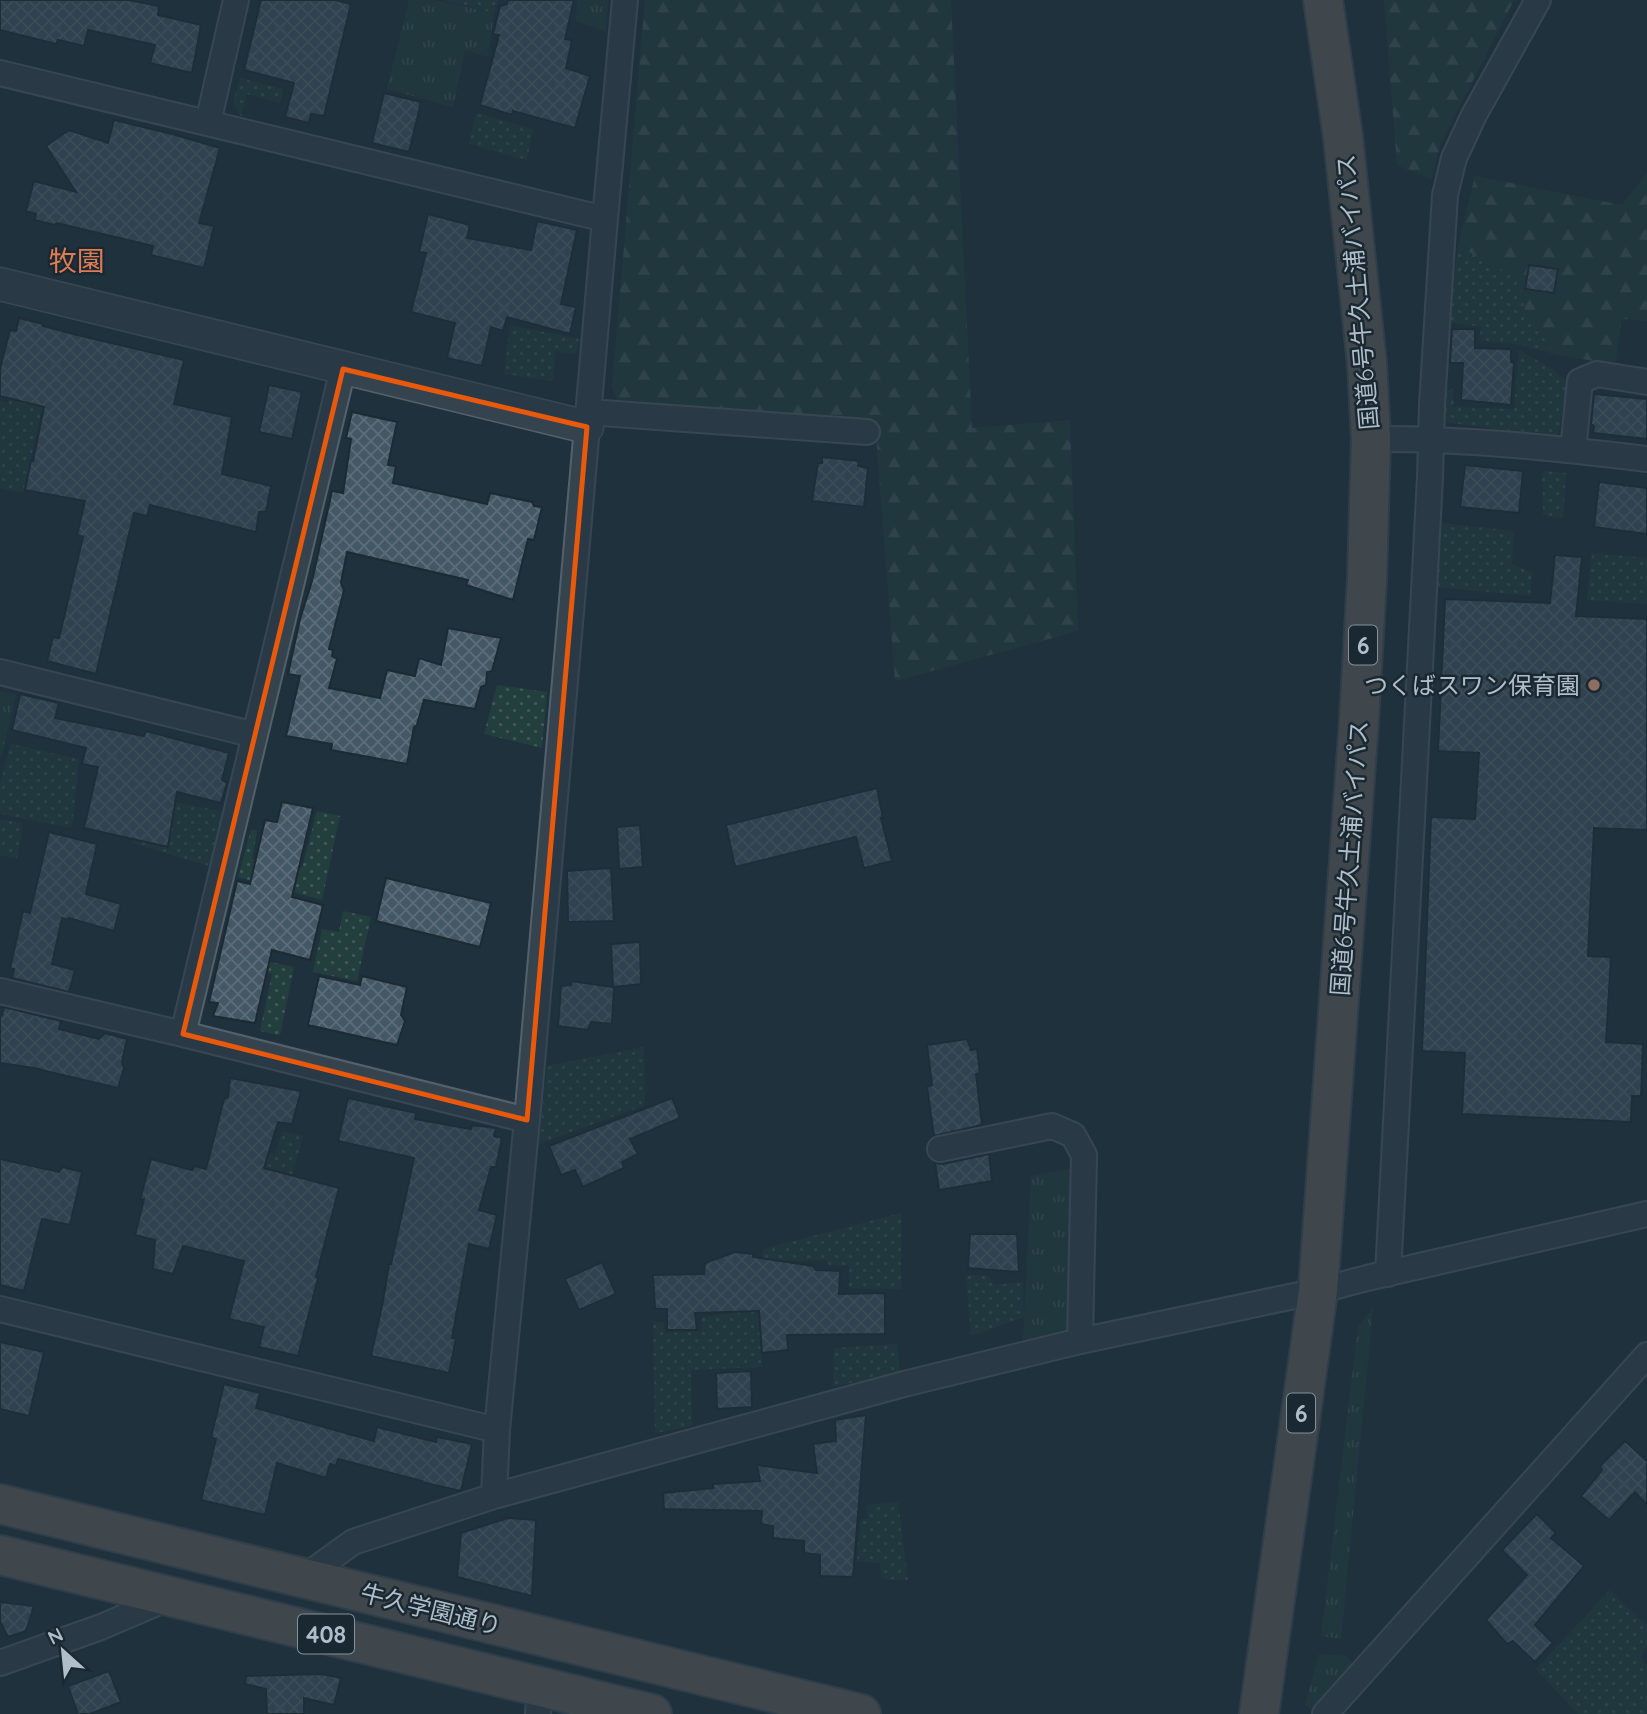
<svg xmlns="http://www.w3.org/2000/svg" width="1647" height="1714" font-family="Quicksand,'Noto Sans JP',sans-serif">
  <defs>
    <pattern id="grass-tufts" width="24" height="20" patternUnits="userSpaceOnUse" patternTransform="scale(1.75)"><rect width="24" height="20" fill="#223f3e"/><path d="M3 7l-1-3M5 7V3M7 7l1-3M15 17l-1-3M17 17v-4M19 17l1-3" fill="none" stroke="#405959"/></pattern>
    <pattern id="forest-firs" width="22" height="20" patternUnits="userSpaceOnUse" patternTransform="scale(1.75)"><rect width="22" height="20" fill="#223f3e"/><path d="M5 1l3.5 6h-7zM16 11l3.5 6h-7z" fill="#405959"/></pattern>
    <pattern id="garden-dots" width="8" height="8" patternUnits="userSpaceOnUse" patternTransform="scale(1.75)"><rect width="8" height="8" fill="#223f3e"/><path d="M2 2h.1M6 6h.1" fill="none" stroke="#405959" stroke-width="1.8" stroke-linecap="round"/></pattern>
    <pattern id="building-cross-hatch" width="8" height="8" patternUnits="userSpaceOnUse" patternTransform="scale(1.75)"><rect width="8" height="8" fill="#445764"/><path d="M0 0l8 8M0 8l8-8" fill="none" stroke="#5c6d79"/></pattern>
  </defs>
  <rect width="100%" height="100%" fill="#20313e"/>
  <path fill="url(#grass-tufts)" d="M409,0H434L494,13L488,57L465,50L453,107L387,89Z
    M577,0H608L606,32L576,21Z
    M0,691L16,694L1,758L0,757Z
    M1078,1167L1074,1313L1063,1335L1023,1344L1031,1176Z
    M1373,1308L1341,1639L1321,1636L1358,1327Z
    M1319,1654L1346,1656L1353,1663L1311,1709L1305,1705Z"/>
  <path fill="url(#forest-firs)" d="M645,0H951L972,428L1070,420L1078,631L895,681L875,423L617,400L612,387Z
    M1384,0H1514L1441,143L1431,179L1397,165Z
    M1647,173V321L1622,319L1615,365L1555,354L1525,312L1520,280L1458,246L1475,176L1622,205Z"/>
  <path fill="url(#garden-dots)" d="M442,0H498L494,13Z
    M240,78L283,89L280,103L247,94L241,117L233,102Z
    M476,113L533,129L527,160L469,144Z
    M1458,246L1520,280L1525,312L1555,354L1516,344L1479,341L1481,327L1449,322Z
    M510,325L579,339L576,354L555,351L553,381L504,374Z
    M1519,350L1552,369L1567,381L1558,437L1444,422L1446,391L1453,389L1454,407L1514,409Z
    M15,374L48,382L23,493L0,488V401L8,403Z
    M1542,471L1566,473L1563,518L1543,515Z
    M1442,523L1514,531L1512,564L1532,573L1530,596L1437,587Z
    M1592,553L1647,558V604L1587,600Z
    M497,685L547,692L542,748L484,734Z
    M11,744L79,759L72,828L0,814V784Z
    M145,796L224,812L209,866L132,843Z
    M317,811L340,816L322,900L238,877L251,830L257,831L252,859L302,868Z
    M0,819L23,823L17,858L0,855Z
    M343,911L371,917L357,981L313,972L322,929L339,932Z
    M270,962L294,967L280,1035L260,1031L272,974L268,973Z
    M644,1047L645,1105L539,1144L547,1066Z
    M282,1131L303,1136L269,1260L227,1163L266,1153L275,1155Z
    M901,1213V1289L849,1288V1266L829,1265L826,1260L762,1262L763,1249Z
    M756,1272L762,1367L691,1370L692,1426L655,1433L653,1322H663L665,1333L701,1331L702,1317L743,1312L742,1276Z
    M966,1275L989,1276L994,1285L1023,1282L1024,1317L971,1336Z
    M897,1344L900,1375L833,1386L834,1348Z
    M898,1502L908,1580L881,1579L880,1563L857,1561L860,1521L868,1518L867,1505Z
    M1610,1590L1647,1626V1647L1640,1656L1647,1666V1714H1578L1536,1669Z"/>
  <path fill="url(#building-cross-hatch)" stroke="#1c2a34" stroke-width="2" d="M0,0H129L159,6L158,15L201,25L192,73L150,63L155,45L88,30L84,46L58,40L56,44L0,30Z
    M261,0H335L351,4L324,116L311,114L309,123L285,117L294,83L244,70Z
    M508,0H574L565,39L572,40L566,68L590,76L575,128L513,111L512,115L480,105L499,35L493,34L500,6L507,4Z
    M384,93L421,102L409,152L372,143Z
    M114,120L172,134L220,148L199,223L214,226L204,268L151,255L153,246L57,223L54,225L35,220L36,214L26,211L34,181L76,192L46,146L69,130L108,143Z
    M428,214L470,225L467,238L531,250L537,221L577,230L561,304L576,307L570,334L507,317L503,331L491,327L482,366L447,358L455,323L411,312L426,253L419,252Z
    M1529,265L1558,269L1554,293L1525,289Z
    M19,318L43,324V326L73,334L184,360L174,404L232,417L222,474L271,486L266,512H259L256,532L150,505L147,516L134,513L96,674L47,661L53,637L59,638L83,537L77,535L85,501L25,490L31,460L33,461L44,407L0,396V369L10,330L16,331Z
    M1452,329H1475V348L1511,349V362L1514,363L1511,405L1461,400L1463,363H1450Z
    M269,385L302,392L292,439L259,432Z
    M1594,394L1647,399V439L1593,433L1594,426L1591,424Z
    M352,412L397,422L388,465L396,466L393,483L487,504L490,493L532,502L534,506L542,507L534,540L528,539L513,600L466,585L468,580L347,552L341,583L344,590L329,649L333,650L332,656L337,659L329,688L380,698L387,670L415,676L419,658L441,665L448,628L501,638L492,671L487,672L486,685L481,687L475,709L424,700L417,725L414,727L407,764L331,750L332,744L286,736L300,676L288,674L300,619L312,581L332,491L343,493L351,439L346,438Z
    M822,457L859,461L858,466L868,468L864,507L812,501L818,463H822Z
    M1465,465L1523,471L1519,513L1460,507Z
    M1599,482L1647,488V534L1594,527Z
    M1555,555L1582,557L1576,616L1647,619V830L1594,828L1588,956L1611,957L1606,1042L1643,1044L1641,1096H1632L1631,1122L1462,1114L1465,1053L1422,1051L1431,817L1475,819L1479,753L1438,751L1445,599L1550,603Z
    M20,694L59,703L55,718L144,736L146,731L229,753L222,780L227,783L221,803L177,792L168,847L84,828L98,767L82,764L86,748L12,730Z
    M877,788L883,818H881L892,861L864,868L856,837L735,867L726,825Z
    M282,802L313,808L292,897L323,905L310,960L272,950L255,1023L213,1016L218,1003L209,1002L237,881L250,884L265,820L277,822Z
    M640,825L643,867L619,869L617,827Z
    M49,832L97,844L86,894L121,904L114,931L69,918V920L62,918L52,964L75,970L69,992L12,978L14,969L10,968L23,911L30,913Z
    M611,868L614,921L568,922L567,871Z
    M386,878L491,903L480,947L376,921Z
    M640,942L641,984L614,987L612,1024L591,1022L588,1030L558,1026L561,986L571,985V981L613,987L611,944Z
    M319,976L360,985L362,976L407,987L401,1015L405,1021L397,1045L308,1025Z
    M4,1007L61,1021L59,1029L99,1039L105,1033L127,1039L122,1062L124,1068L118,1088L41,1070L40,1069L0,1063V1017L2,1015Z
    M967,1039L971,1050L977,1049L980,1073L976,1074L982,1125L934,1136L927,1087L932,1085L927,1045Z
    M230,1078L301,1091L292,1124L278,1122L264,1168L339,1188L316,1277L318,1278L298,1356L259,1347L264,1327L229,1319L244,1261L183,1246L173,1274L153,1269L155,1240L135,1235L144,1199L140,1200L151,1159L192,1170L195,1166L206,1169L224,1099L228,1097Z
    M348,1098L416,1113L415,1119L471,1129L472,1125L496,1128L494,1136L502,1138L496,1167H491L479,1210L497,1215L489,1249L469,1244L452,1338L456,1339L449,1373L371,1356L383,1301L389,1264H391L414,1158L338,1141Z
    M672,1098L680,1118L630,1139L638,1154L622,1162L624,1168L583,1187L575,1170L561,1175L549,1146Z
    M989,1154L992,1181L939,1190L935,1163L943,1164Z
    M0,1159L59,1172L63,1167L82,1172L70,1225L42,1219L24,1291L0,1285Z
    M970,1234H1017L1019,1272L968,1268Z
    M735,1252L753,1254V1257L813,1266L816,1270L840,1271L839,1294L885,1293V1334L787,1335L788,1350L762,1353L759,1311L695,1313L697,1330H667V1309H655L653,1275L704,1274L705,1263Z
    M602,1262L616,1294L579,1310L565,1279Z
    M0,1342L44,1352L29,1416L0,1409Z
    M751,1371L752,1407L717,1409L716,1373Z
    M224,1384L260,1393L256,1408L374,1441L377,1427L436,1442L437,1437L472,1444L461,1491L421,1482L422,1481L338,1459L336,1466L330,1464L326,1478L277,1463L265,1515L201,1500L216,1439L211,1437Z
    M866,1415L853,1577L820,1576V1555L804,1553V1541L773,1538V1526L761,1524L762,1511L664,1509L663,1493L713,1488V1484L760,1481L757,1465L817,1473L813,1444L836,1441L835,1420Z
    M1625,1441L1647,1461V1505L1635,1492L1609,1520L1581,1496L1602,1470L1600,1466Z
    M1537,1514L1556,1533L1551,1538L1584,1566L1535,1625L1553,1643L1535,1662L1513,1641L1507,1644L1486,1620L1527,1575L1502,1550Z
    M508,1518L536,1520L532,1596L457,1577L461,1533Z
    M0,1602L34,1606L26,1631L8,1637L0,1621Z
    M109,1671L121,1702L90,1714H78L68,1686Z
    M322,1674L341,1678L334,1705L304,1698V1714H267L266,1689L245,1684L246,1676Z"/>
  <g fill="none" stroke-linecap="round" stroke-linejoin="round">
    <g stroke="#53616b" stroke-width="28">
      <path id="minor" d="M0,73L605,219
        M208,123L236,0
        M588,412L867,432
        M1371,439C1463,438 1555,448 1647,459
        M1573,450L1580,381L1597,374L1647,382
        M0,672L255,735
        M0,991L183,1034L527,1120
        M183,1034L343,369
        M940,1149L1052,1126L1073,1135L1084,1155L1080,1341
        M1388,1274L1430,477L1432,405L1445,195L1454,158L1474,115L1538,0
        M0,1309L497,1430
        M494,1496L497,1430L527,1120L605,219L625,0
        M303,1578L353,1542L494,1496L904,1384L1080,1341L1318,1291L1367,1278L1647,1214
        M0,1663L101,1627L171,1597
        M538,1714L540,1687
        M1325,1714L1647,1355"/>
    </g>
    <g stroke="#53616b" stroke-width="35">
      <path id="tertiary" d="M0,284L587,427"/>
    </g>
    <g stroke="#404e58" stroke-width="42">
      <path id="trunk" d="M0,1504L861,1714
        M0,1555L652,1714
        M1259,1714L1318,1291L1359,721L1367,579L1371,439L1367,364L1343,137L1323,0"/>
    </g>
    <use href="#minor" stroke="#34434e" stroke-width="24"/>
    <use href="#tertiary" stroke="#34434e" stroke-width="32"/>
    <use href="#trunk" stroke="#64625f" stroke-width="38"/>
  </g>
  <path d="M0 0H1647V1714H0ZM343,369L587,427L527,1120L183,1034Z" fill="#20313e" fill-opacity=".55" fill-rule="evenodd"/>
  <path fill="none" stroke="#e8590c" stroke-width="5" stroke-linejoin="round" d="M343,369L587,427L527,1120L183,1034Z"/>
  <circle fill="#8d6e63" stroke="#1a2832" stroke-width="2.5" cx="1594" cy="685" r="7"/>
  <g text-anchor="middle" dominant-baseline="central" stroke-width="5" stroke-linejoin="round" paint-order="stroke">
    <g fill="#1a2832" stroke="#83919c" stroke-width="2">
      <rect x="1349" y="625.5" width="28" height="39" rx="5"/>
      <rect x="1287" y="1393.5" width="28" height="39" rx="5"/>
      <rect x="298" y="1614.5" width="56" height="39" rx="5"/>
    </g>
    <g font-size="23" font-weight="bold" fill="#b0bec9">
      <text x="1363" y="645">6</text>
      <text x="1301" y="1413">6</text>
      <text x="326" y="1634">408</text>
    </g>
    <g font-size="24" fill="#b0bec9" stroke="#1a2832">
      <text transform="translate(1357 292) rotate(-95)">国道6号牛久土浦バイパス</text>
      <text transform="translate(1349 858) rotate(-86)">国道6号牛久土浦バイパス</text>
      <text transform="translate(431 1609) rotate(14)">牛久学園通り</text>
    </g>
    <g font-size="24" fill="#b0bec9" stroke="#1a2832" text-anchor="end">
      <text x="1580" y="685">つくばスワン保育園</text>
    </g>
    <g font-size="28" fill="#df7b55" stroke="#1a2832">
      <text x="77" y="260">牧園</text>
    </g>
  </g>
  <g transform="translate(63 1651) rotate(333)" stroke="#1a2832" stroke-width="5" paint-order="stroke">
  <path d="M0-5L12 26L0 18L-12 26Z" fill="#b0bec9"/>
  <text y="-10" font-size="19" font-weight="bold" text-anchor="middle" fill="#b0bec9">N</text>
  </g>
</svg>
